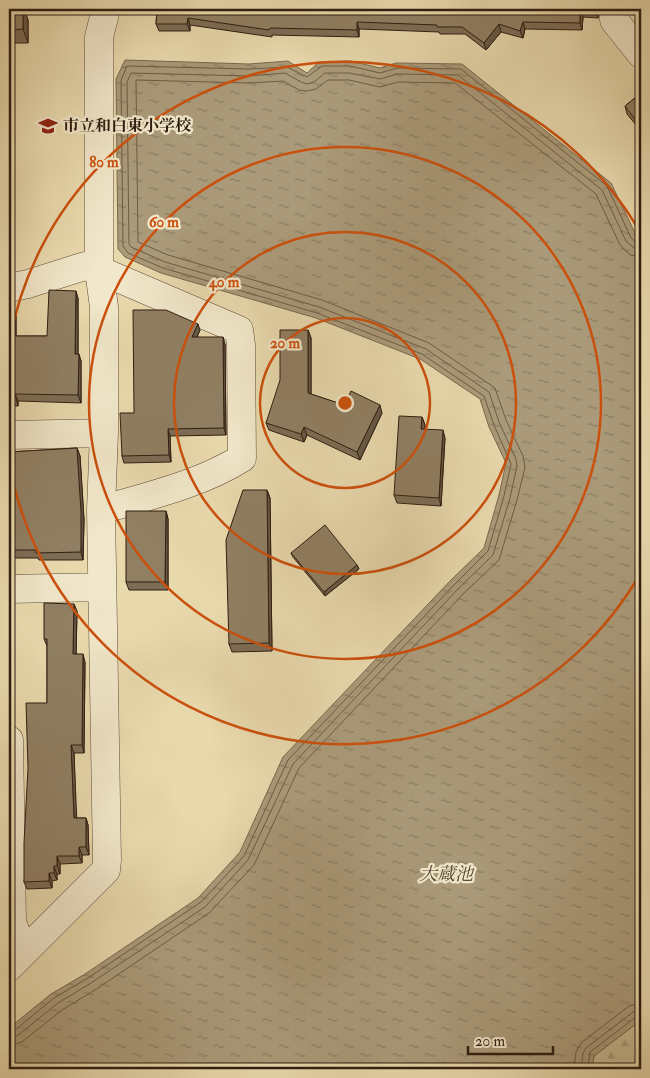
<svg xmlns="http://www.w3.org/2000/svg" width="650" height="1078" font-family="'IM FELL Double Pica','Noto Serif JP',serif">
  <defs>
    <pattern id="forest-firs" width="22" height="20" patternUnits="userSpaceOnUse" patternTransform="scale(1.25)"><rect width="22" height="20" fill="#c9ba93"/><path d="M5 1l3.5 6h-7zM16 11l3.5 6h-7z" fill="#ad9f7e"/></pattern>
    <pattern id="water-ripples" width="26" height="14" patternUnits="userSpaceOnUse" patternTransform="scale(1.25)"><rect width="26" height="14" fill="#aa9a79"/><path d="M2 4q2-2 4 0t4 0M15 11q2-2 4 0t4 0" fill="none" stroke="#8b7d62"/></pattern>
  </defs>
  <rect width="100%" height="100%" fill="#e9daae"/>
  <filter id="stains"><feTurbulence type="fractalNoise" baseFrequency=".004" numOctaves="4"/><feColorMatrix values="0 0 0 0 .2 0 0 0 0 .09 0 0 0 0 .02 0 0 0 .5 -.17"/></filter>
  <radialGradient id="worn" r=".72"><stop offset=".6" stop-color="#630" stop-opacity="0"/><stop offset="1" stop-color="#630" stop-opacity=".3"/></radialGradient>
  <path fill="url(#forest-firs)" stroke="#7c6c52" d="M641,1020V1069H592L594,1056Z"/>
  <path fill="url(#water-ripples)" stroke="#79684f" d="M125,60L249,64L288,61L307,73L319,62L351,61L380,68L396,63L462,64L611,183L636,235L641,240V1020L594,1056L592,1069H9V1028L51,994L85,974L198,898L240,852L283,757L450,581L484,548L499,495L506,463L489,427L480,399L420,359L316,318L161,273L125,257L118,249L116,79Z"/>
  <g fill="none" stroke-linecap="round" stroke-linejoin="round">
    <path stroke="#6c5c45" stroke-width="1" d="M9,1032L14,1031L54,998L88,978L201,902L244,856L288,760L454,585L488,551L504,496L511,464L494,425L484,396L422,354L317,313L163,268L128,253L123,246L121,80L127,66L249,69L287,67L307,77L322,66H350L380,73L397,68L461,69L607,186L631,238L637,243H641
      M9,1038L17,1036L58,1003L91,983L205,907L248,860L293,764L458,589L493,555L510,498L517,466L516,459L499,422L489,392L426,349L319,307L165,262L131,247L129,244L127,82L131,73L249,76L285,73L301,82L307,84L314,82L325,73H349L380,79L397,74L458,75L602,190L626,241L634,248L641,250
      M9,1046L22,1042L62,1010L95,990L209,913L254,865L299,768L463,594L499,560L517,500L525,467L523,456L506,420L495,388L429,343L322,300L168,255L138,242L136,80L249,83L283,81L299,90L307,91L316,89L328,80H349L380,87L398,82L455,83L596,194L620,245L630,255L641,257
      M574,1069L576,1052L581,1043L629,1006L641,1003
      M581,1069L583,1053L586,1048L633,1012L641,1010
      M588,1069L590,1052L636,1017L641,1016"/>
    <g stroke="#5e4c38" stroke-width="29">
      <path id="minor" d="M614,9V20L641,54
        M9,288L28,284L85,266L99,270L239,330L241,345L242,458C201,484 148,496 101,510
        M9,435L104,433
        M9,589L102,587
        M9,740L12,922L16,933L27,949
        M9,967L106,870L107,860L101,510L104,433V307L99,270V37L106,9"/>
    </g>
    <use href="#minor" stroke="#f1e7ca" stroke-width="28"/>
  </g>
  <path fill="#7c6d55" stroke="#2f1d11" d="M9,9H24L28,20V43H12L14,207H9Z
    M157,9L316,10V9H598V18L583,17L582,30L525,29L523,38L501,32L486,50L465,34H440L439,32L359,29V37L272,35V37L190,25V31H159L156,24Z
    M641,93V131L627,114L625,106Z
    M78,298V354L81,361V403L18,401V406H9V307L16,315V336H47Z
    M200,330L197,337L225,344L226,435L170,436L171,462L124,463L122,456L134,413Z
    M308,330L311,338V394L344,405L382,413L360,460L307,435L304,442L269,430L266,423Z
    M422,417L425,425V429L445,438L441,506L397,503L394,495Z
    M77,448L80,456L84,520L83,560H39L38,558H9V452Z
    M267,490L270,498L272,651L232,652L229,644Z
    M166,511L168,519V590H129L126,582Z
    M291,553L357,565L359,569L325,596L293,557Z
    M77,611L76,654L85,662L84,753H74L76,818H86L88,825L89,855H82V863L60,864V874H57V880L52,881V888L27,889L24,882L47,703V646L44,639Z"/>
  <path fill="#655945" stroke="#2f1d11" d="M23,9H24L28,20V43L23,29Z
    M595,9H598V18L595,10Z
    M580,10L583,17L582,30L580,23Z
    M188,18L190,25V31L187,24Z
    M357,22L359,29V37L357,30Z
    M523,22L525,29L523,38L520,31Z
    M499,24L501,32L486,50L484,43Z
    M9,35L12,43L14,207L10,194Z
    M76,291L78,298V361L75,354Z
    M13,307L16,315V343L14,336Z
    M198,324L200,330L194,344L192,337Z
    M308,330L311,338V401L308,393Z
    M223,337L225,344L226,435L224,428Z
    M79,354L81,361V403L78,395Z
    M15,394L18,401V406Z
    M380,405L382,413L360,460L357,452Z
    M422,417L425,425L424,437L421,429Z
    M304,427L307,435L304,442L301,434Z
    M168,429L170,436L171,462L169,455Z
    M443,430L445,438L441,506L439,498Z
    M77,448L80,456L84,520L83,560L81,552Z
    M267,490L270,498L272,651L269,643Z
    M166,511L168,519V590L165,582Z
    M357,565L359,569L325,596L324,592Z
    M74,604L77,611L76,661L73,654Z
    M83,654L85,662L84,753L82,745Z
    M71,745L74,753L77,825L74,818Z
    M86,818L88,825L89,855L86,847Z
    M79,847L82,855V863L79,856Z
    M57,856L60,864V874L57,866Z
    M54,866L57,874V880L54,873Z
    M49,873L52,881V888L49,881Z"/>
  <path fill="#907f63" stroke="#2f1d11" d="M9,9H23V29L9,30Z
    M157,9H303L316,10V9H595V10H580V23L523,22L520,31L499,24L484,43L462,27H437V25L357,22V30L270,28L269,30L188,18L187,24H156Z
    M641,93V127L625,106Z
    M9,148L10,194H9Z
    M49,290L76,291L75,354H79L78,395L15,394L16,398H9V307H13L14,336H47Z
    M133,310H166L198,324L192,337H223L224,428L168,429L169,455L122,456L120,413H134Z
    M280,330H308V393L344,405L351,391L380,405L357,452L304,427L301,434L266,423L280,380Z
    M399,416L422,417L421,429L443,430L439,498L394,495Z
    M77,448L81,512V552L36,553V550H9V452Z
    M243,490H267L269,643L229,644L226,540Z
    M126,511H166L165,582H126Z
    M325,525L357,565L324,592L291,553Z
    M44,603L74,604L73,654H83L82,745H71L74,818H86V847H79V856H57V866H54V873H49V881L24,882V843L28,768L26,703H47V639H44Z"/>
  <g fill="none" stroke="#cc500d" stroke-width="2.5">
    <circle cx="345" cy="403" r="85"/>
    <circle cx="345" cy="403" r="171"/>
    <circle cx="345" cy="403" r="256"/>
    <path d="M640 574A341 341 0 0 1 9 462M9 344A341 341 0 0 1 640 232"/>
  </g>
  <defs>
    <g id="school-bare" transform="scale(1.5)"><path d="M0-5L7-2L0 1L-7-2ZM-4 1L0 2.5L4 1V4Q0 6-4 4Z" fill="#8f2418" stroke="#f1e7ca" stroke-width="2.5" paint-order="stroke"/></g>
  </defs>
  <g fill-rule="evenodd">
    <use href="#school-bare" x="48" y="126"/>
  </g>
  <g text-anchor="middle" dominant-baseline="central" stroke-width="4.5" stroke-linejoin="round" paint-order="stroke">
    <g font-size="16" font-weight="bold" fill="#2f1d11" stroke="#f1e7ca" text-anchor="start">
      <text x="63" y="126">市立和白東小学校</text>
    </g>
    <g font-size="18" font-style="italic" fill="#5a4935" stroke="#f1e7ca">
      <text x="446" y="874">大蔵池</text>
    </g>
  </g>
  <circle cx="345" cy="403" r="8" fill="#cc500d" stroke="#f1e7ca" stroke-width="2.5"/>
  <g font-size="15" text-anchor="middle" font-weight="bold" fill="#cc500d" stroke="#f1e7ca" stroke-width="4.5" stroke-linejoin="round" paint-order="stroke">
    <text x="104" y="167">80 m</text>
    <text x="164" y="227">60 m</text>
    <text x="224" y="287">40 m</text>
    <text x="285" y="348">20 m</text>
  </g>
  <rect width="650" height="1078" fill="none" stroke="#e9daae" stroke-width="30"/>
  <rect x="10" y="10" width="630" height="1058" fill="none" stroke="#2f1d11" stroke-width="2.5"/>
  <rect x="15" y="15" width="620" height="1048" fill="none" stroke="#2f1d11"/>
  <path d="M468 1046v8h85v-8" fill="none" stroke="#2f1d11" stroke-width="2.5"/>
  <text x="475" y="1046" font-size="15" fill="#2f1d11" stroke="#f1e7ca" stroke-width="4" paint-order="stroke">20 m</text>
  <rect width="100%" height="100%" filter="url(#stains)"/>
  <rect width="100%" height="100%" fill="url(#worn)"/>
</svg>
